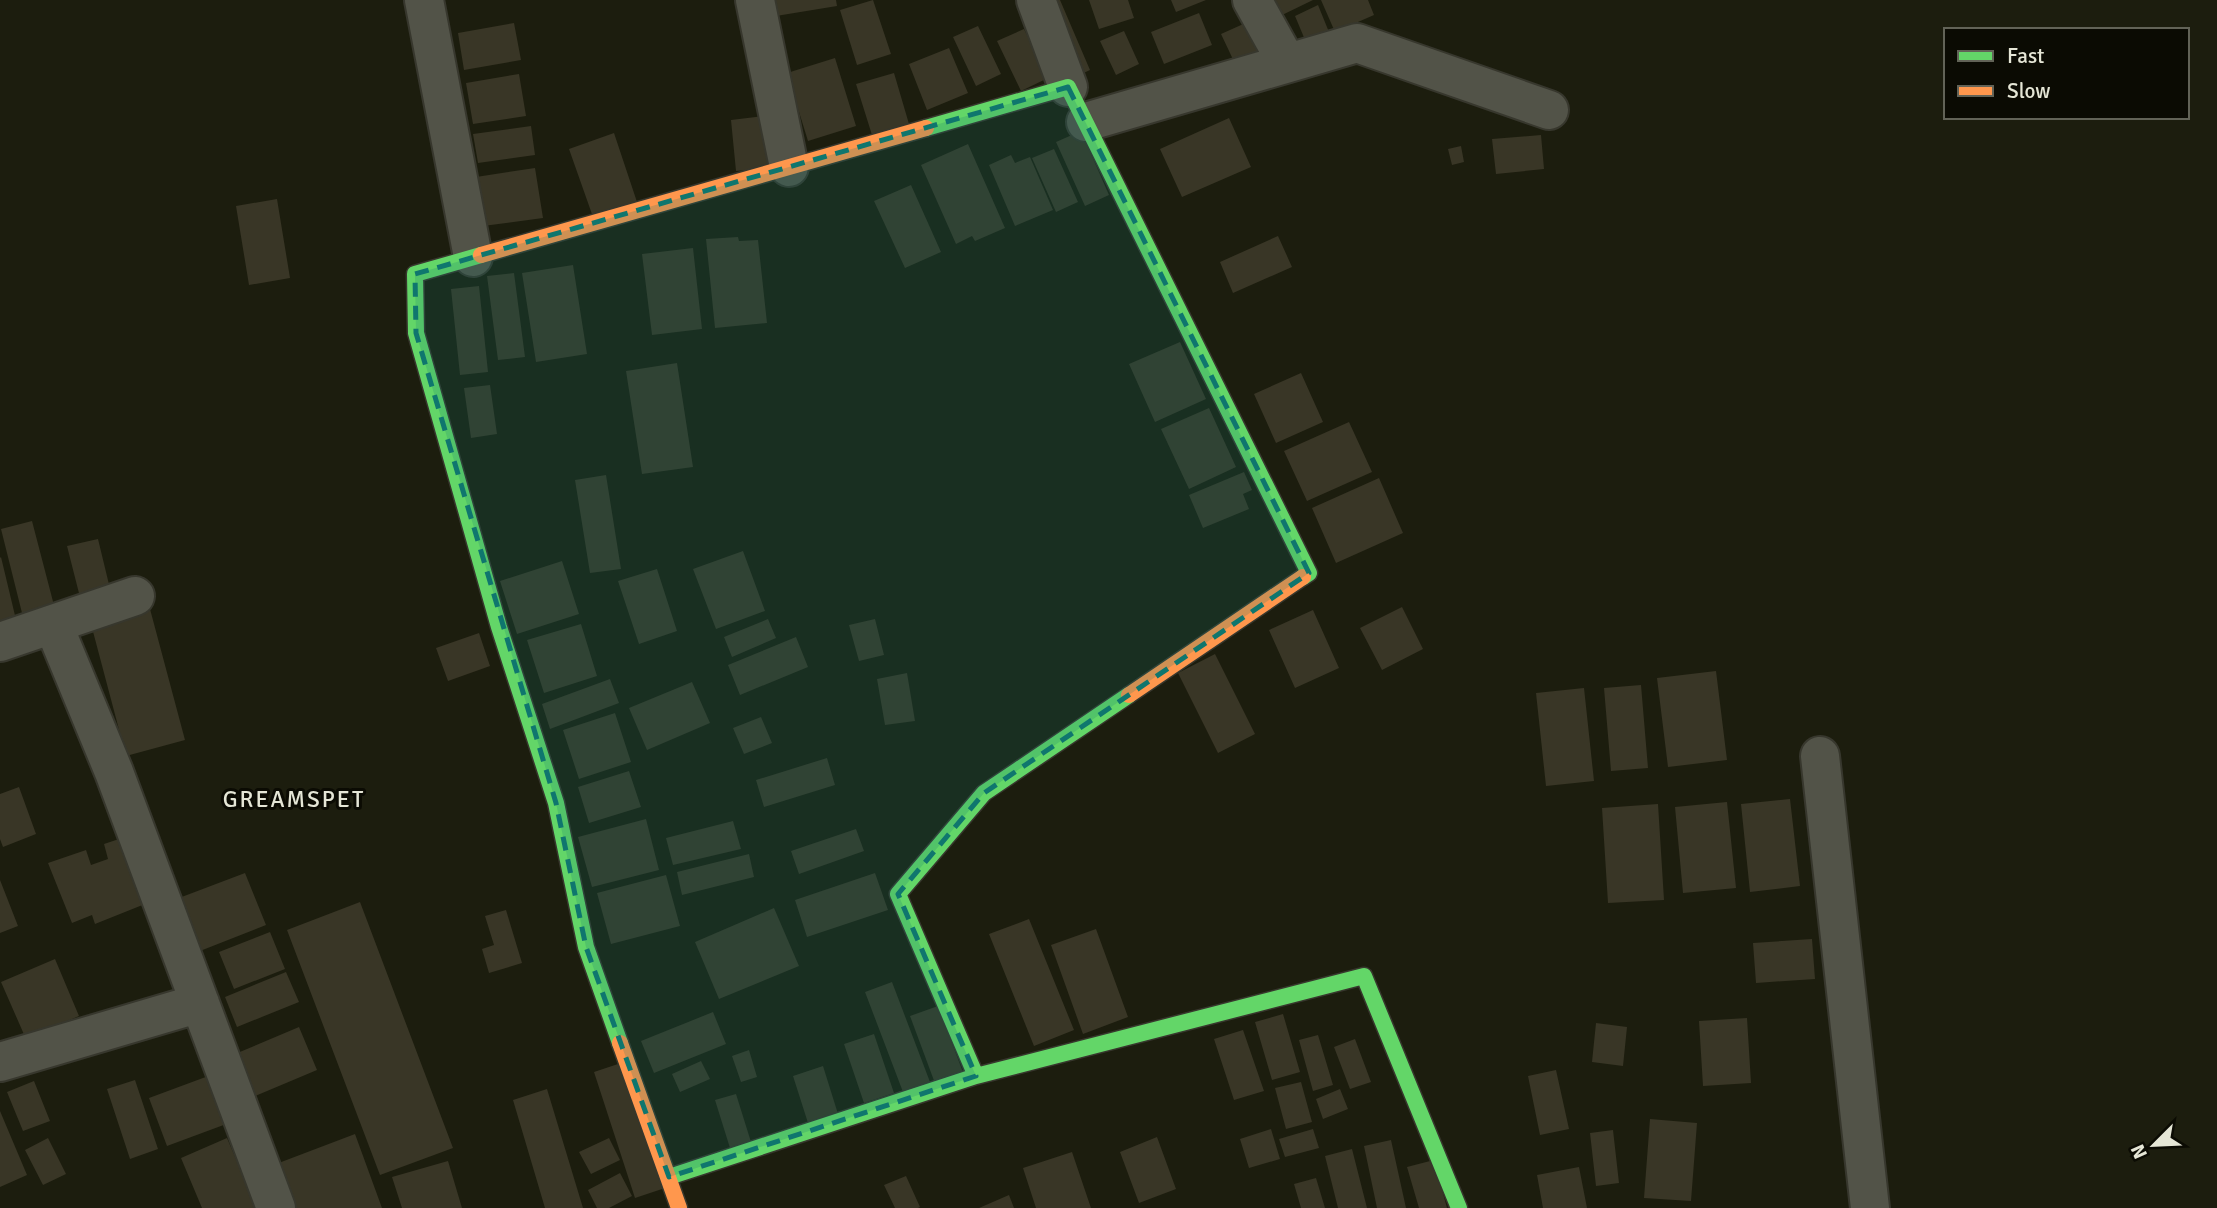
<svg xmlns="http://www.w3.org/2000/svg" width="2217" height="1208" font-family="Signika,sans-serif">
  <rect width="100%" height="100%" fill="#1c1d0e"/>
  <path fill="#393626" d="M773,0H836L837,6L776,16Z
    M873,0L891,54L857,65L840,10Z
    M1039,0H1060L1090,70L1073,78Z
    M1089,0H1128L1134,18L1099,29Z
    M1171,0H1206L1176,12Z
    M1270,0H1313L1278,17Z
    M1321,0H1368L1374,15L1335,32Z
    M1318,5L1331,37L1308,47L1295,16Z
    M1199,13L1212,45L1164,64L1151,32Z
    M1250,21L1267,56L1238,70L1221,34Z
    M514,23L521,60L464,70L458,33Z
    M978,26L1001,74L976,86L953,37Z
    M1024,29L1048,78L1021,91L997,41Z
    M1124,31L1139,64L1116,75L1100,41Z
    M949,48L968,93L927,110L909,64Z
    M835,58L856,126L808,141L787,73Z
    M894,73L909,124L872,135L856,84Z
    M519,74L526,116L473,124L466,83Z
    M765,116L770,168L736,171L731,120Z
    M1229,118L1251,167L1182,197L1160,149Z
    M531,126L535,155L478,163L473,134Z
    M1081,131L1109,195L1085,206L1056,142Z
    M614,133L637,202L593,217L569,149Z
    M1541,135L1544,169L1496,174L1492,139Z
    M968,144L1005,228L975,241L972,236L956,244L921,165Z
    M1461,146L1464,162L1452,165L1448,149Z
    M1054,149L1078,202L1056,212L1032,158Z
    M1011,155L1015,163L1030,157L1053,210L1015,226L989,165Z
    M535,168L543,218L483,226L476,177Z
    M911,185L941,252L905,268L874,201Z
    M277,199L290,278L249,285L236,206Z
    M1278,236L1292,267L1233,293L1220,262Z
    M738,237L739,241L758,240L767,323L715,328L706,239Z
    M693,248L702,329L652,335L642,254Z
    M573,265L587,354L536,362L522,273Z
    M514,273L525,357L498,360L487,276Z
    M479,286L488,372L460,375L451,289Z
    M1180,342L1206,399L1155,422L1129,364Z
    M677,363L693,467L642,474L626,371Z
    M1301,373L1323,422L1276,443L1254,394Z
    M490,385L497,434L471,438L464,388Z
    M1209,408L1236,467L1189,489L1161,429Z
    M1349,422L1372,472L1307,501L1284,451Z
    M1244,472L1252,490L1243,494L1249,509L1203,528L1189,495Z
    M606,475L621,569L590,573L575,480Z
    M1379,478L1403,533L1336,563L1312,508Z
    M32,521L56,613L24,621L1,529Z
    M98,539L113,601L83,609L67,546Z
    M743,551L765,611L716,629L693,569Z
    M1,557L18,628L0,632V558Z
    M562,561L579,614L517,634L500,581Z
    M657,569L677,631L639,644L618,581Z
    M1402,607L1423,649L1382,670L1360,628Z
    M150,609L185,740L126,756L91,624Z
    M1313,610L1339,668L1295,688L1269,630Z
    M768,619L776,638L732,657L724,637Z
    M875,619L884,655L859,661L849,625Z
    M581,624L597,676L544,693L527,640Z
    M479,633L490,666L448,681L436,648Z
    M796,637L808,667L740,695L728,665Z
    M1215,654L1255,734L1218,753L1178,673Z
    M1716,671L1727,760L1668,767L1657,678Z
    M907,673L915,721L885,725L877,679Z
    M610,679L619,703L550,729L542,704Z
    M692,682L710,723L647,750L629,708Z
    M1641,685L1648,768L1611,771L1604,688Z
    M1584,688L1594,781L1546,786L1536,693Z
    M615,713L631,762L579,779L563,730Z
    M761,717L772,743L744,754L733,728Z
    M827,758L835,785L764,807L756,780Z
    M629,771L641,807L589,823L578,787Z
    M19,787L36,834L3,847L0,839V794Z
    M1790,799L1800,886L1750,892L1741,804Z
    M1727,802L1736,888L1683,893L1675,807Z
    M1658,804L1664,900L1608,903L1602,808Z
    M646,819L659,870L592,887L578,837Z
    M733,821L741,849L673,865L666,838Z
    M856,829L864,851L799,874L791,851Z
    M119,839L145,904L95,924L92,915L72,923L48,863L86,850L91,865L108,859L104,844Z
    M749,854L754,877L682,895L677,872Z
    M245,873L266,925L200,951L179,898Z
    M875,873L888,910L807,937L795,900Z
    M666,875L680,926L611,944L597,893Z
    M0,880L18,926L0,933Z
    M360,902L453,1148L380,1175L287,930Z
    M774,908L799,966L719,999L695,942Z
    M506,910L522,963L489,973L482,949L494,945L485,916Z
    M1029,919L1074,1030L1034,1046L989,934Z
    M1096,929L1128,1017L1083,1034L1051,945Z
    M270,932L285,969L234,989L219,952Z
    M1812,939L1815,979L1756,983L1753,943Z
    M55,959L79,1016L26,1039L1,982Z
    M286,972L299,1002L237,1027L225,997Z
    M892,982L930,1082L903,1092L865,992Z
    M938,1006L964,1075L936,1086L910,1016Z
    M713,1012L726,1044L654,1073L641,1041Z
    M1283,1014L1300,1072L1272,1080L1255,1022Z
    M1747,1018L1751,1083L1703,1086L1699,1021Z
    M1596,1023L1627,1027L1623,1066L1592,1062Z
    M299,1027L317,1070L253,1097L235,1054Z
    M1243,1030L1264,1091L1234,1100L1214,1039Z
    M874,1034L894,1093L864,1103L844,1044Z
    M1318,1035L1333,1085L1313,1091L1299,1040Z
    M1355,1039L1371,1082L1350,1089L1334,1047Z
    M749,1050L757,1077L741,1082L732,1056Z
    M701,1061L710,1079L680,1092L672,1074Z
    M624,1062L665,1188L635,1198L594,1072Z
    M823,1066L838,1114L808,1123L793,1076Z
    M1556,1070L1569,1129L1540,1135L1528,1076Z
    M211,1075L229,1123L167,1146L149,1098Z
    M135,1080L158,1149L130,1159L107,1089Z
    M34,1081L50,1121L23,1131L7,1092Z
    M1301,1082L1312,1122L1286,1129L1275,1088Z
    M547,1089L583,1208H545L513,1100Z
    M1340,1089L1348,1109L1323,1119L1316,1099Z
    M736,1094L751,1142L730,1148L715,1100Z
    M0,1111L27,1175L0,1187Z
    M1650,1119L1697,1123L1691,1201L1644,1198Z
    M1271,1129L1280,1159L1249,1168L1240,1139Z
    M1313,1129L1319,1148L1285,1157L1279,1139Z
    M1613,1130L1619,1183L1596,1186L1590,1133Z
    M355,1134L382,1208H293L276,1164Z
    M1157,1137L1176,1189L1139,1203L1120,1152Z
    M48,1138L66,1174L43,1185L25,1150Z
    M227,1138L257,1208H202L181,1158Z
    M609,1138L620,1160L591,1174L579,1152Z
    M1391,1140L1406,1208H1377L1364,1146Z
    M1352,1149L1367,1208H1338L1325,1156Z
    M1072,1152L1091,1208H1036L1023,1168Z
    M1434,1160L1447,1208H1419L1407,1167Z
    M448,1161L462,1208H402L392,1177Z
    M1579,1167L1587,1208H1543L1537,1175Z
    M620,1173L632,1196L609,1208H597L588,1190Z
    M906,1176L920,1207L918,1208H895L884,1185Z
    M1316,1178L1325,1208H1301L1294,1184Z
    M1009,1195L1014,1208H979Z"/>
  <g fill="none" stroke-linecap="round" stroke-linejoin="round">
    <g stroke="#37372d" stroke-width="42">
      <path id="street" d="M424,0L473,257
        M755,0L789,167
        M1036,0L1068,87
        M1252,0L1287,63
        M1086,122L1357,43L1549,110
        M53,624L114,772L276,1208
        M0,642L135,596
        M1820,756L1870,1208
        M0,1062L200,1003"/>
    </g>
    <g stroke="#37372d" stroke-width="19">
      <path id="fast" d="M926,128L1068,87L1309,573L1303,577
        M481,255L415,274L416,333L499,627L556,803L586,947L620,1043
        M976,1076L1364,976L1459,1208
        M669,1177L976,1076L898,894L984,793L1129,695"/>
    </g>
    <g stroke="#37372d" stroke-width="19">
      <path id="slow" d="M481,255L926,128
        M1129,695L1303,577
        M620,1043L679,1208"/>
    </g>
    <use href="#street" stroke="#525348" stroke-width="38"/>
    <use href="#fast" stroke="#63d668" stroke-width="16"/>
    <use href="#slow" stroke="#ff974d" stroke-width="16"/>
  </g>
  <path fill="#0f766e" fill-opacity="0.2" stroke="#0f766e" stroke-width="5" stroke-dasharray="14 9" stroke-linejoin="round" d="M1068,87L1309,573L984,793L898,894L976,1076L669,1177L586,947L556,803L416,333L415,274Z"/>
  <g text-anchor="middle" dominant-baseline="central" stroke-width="6" stroke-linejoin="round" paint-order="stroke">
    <g font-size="23" letter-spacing="2" fill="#e5e6d6" stroke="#0b0b03">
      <text x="294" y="799">GREAMSPET</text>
    </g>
  </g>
  <rect x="1944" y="28" width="245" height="91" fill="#0b0b03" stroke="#626357" stroke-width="2"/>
  <rect x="1958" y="51" width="35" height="10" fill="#63d668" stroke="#626357" stroke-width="2"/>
  <text x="2007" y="63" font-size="21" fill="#e5e6d6">Fast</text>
  <rect x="1958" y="86" width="35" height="10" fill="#ff974d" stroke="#626357" stroke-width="2"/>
  <text x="2007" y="98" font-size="21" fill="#e5e6d6">Slow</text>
  <g transform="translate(2154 1145) rotate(246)" stroke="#0b0b03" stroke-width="5" paint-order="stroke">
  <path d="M0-5L12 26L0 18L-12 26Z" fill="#e5e6d6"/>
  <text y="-10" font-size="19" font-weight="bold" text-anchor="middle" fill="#e5e6d6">N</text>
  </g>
</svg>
